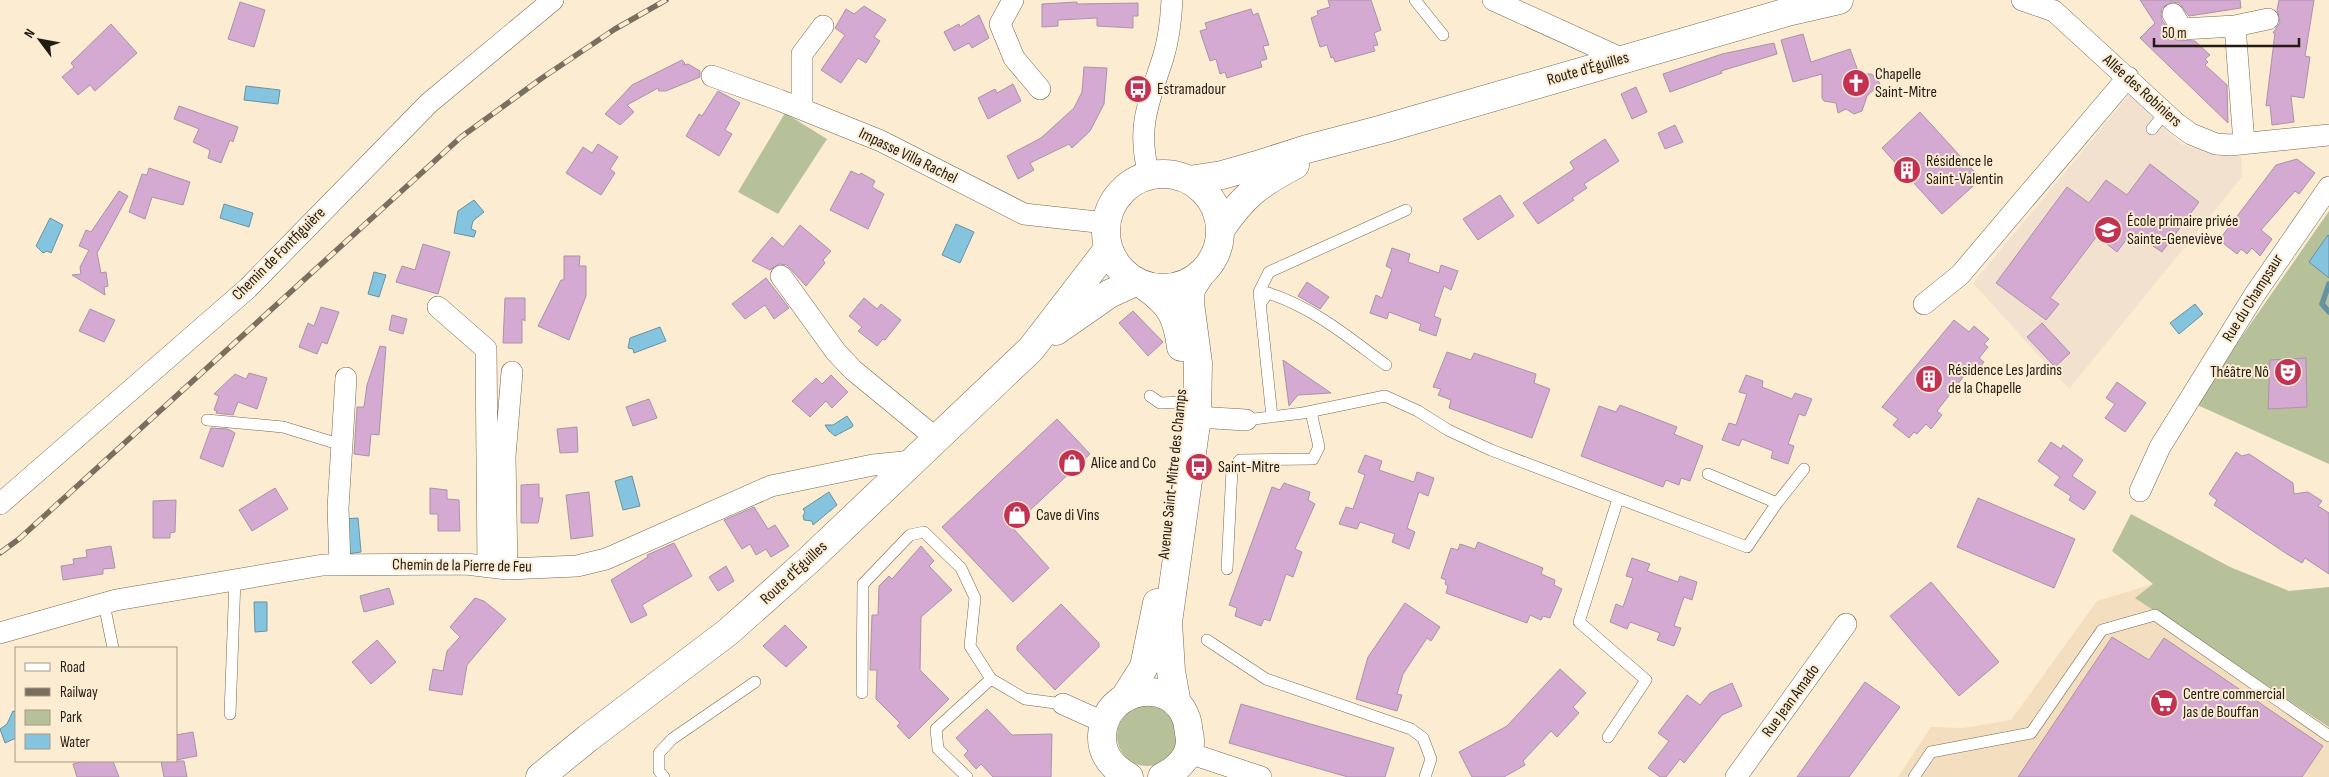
<svg xmlns="http://www.w3.org/2000/svg" width="2329" height="777" font-family="'Sofia Sans Condensed',sans-serif">
  <rect width="100%" height="100%" fill="#fcecd2"/>
  <path fill="#f3dfbf" d="M2153,584L2329,674V777H1898L1931,727L1963,728L2011,720L2097,601Z"/>
  <path fill="#f3e1d0" d="M2129,95L2181,144L2217,156H2241L2242,177L2069,389L1973,283Z"/>
  <path fill="#b7c199" d="M785,113L827,139L778,214L738,192Z
    M2329,211V464L2195,404Z
    M2131,514L2230,567L2289,591L2329,587V727L2135,598L2153,584L2112,551Z
    M1117 736a30 30 0 1 1 60 0a30 30 0 1 1-60 0Z"/>
  <path fill="#85c4de" stroke="#6792a1" d="M246,86L280,90L278,104L244,100Z
    M474,200L484,212L473,221L471,229L476,231L474,237L454,233L458,211Z
    M224,204L253,213L249,227L220,218Z
    M50,218L63,225L51,253L47,251L43,253L36,246Z
    M956,224L974,232L960,263L942,255Z
    M2328,235L2329,236V278L2309,262Z
    M374,272L386,275L379,297L368,294Z
    M2195,304L2203,314L2179,334L2170,323Z
    M660,327L666,341L634,353L633,349L628,348L630,338Z
    M847,416L853,425L852,427L835,436L829,431L825,425H833Z
    M632,476L640,506L623,510L615,481Z
    M829,492L837,505L813,525L812,521L804,520L803,516L805,512L803,509Z
    M358,518L361,552L347,554L343,519Z
    M254,602H267V631L255,632Z
    M13,711L16,712V738L5,743L0,729L7,724Z"/>
  <g fill="none" stroke-linecap="round" stroke-linejoin="round">
    <path stroke="#6792a1" stroke-width="5.5" d="M2329,284L2322,304L2329,312"/>
  </g>
  <path fill="#d4a9d2" stroke="#a994a8" d="M1328,0H1371L1381,30L1374,33L1378,45L1373,46L1375,51L1335,62L1333,57L1331,58L1327,45L1320,47L1311,18L1318,15L1317,11L1330,7Z
    M2140,0H2240L2241,8L2189,16L2179,3L2172,2L2162,8L2161,14L2162,20L2176,40L2195,41L2210,55L2205,59L2208,62L2205,65L2227,85L2228,123L2140,38L2155,23Z
    M2279,0H2314L2305,56L2310,57L2304,98L2291,96L2294,122L2272,125L2270,105L2266,106L2275,33H2273L2280,22L2277,10Z
    M240,2L265,10L254,47L228,39Z
    M1077,2V4L1138,3V16H1133V28L1097,26V18L1058,20V26L1042,27V4Z
    M864,6L886,20L874,37L880,41L866,63L858,58L841,83L821,70L845,35L835,28L846,9L854,14Z
    M1251,9L1253,15L1258,13L1269,45L1263,46L1267,59L1260,61L1262,67L1227,78L1225,72L1220,74L1216,59L1210,61L1200,31L1207,29L1205,23Z
    M979,15L989,38L972,48L969,43L954,51L944,32L959,24L960,27Z
    M111,24L137,53L95,91L90,85L78,95L62,77L74,67L71,63Z
    M1803,34L1811,62L1850,49L1859,74H1871L1876,77L1880,84L1867,96L1862,111L1854,114L1846,109L1838,113L1836,103L1824,101L1822,98V74L1793,82L1781,40Z
    M1774,43L1777,54L1721,71L1722,73L1670,92L1663,74L1722,54Z
    M682,60L685,63L683,65L688,64L700,71V77L666,91H659L658,88L627,105L634,112L620,125L605,114L632,85Z
    M1084,67L1107,68L1104,104L1090,131L1072,148L1069,144L1030,163L1034,170L1018,179L1007,156L1041,138L1074,108L1082,92Z
    M1013,84L1021,101L988,119L978,98L995,89L997,93Z
    M1636,87L1647,112L1632,119L1621,94Z
    M718,91L740,103L725,130L732,134L719,156L686,136L699,114L702,116Z
    M179,106L238,127L233,142L230,140L221,163L208,158L210,150L193,142L199,129L174,119Z
    M1920,112L1981,179L1942,214L1882,148Z
    M1675,125L1683,142L1665,149L1658,133Z
    M1605,139L1619,161L1584,184L1587,188L1572,198L1574,200L1538,224L1523,203L1574,169L1570,162Z
    M598,144L618,157L610,169L615,173L601,195L566,173L583,147L592,153Z
    M2297,159L2315,173L2299,194L2295,191L2261,230L2272,239L2260,256L2252,248L2247,254L2241,249L2237,254L2219,240L2276,165Z
    M2150,164L2199,202L2162,252L2132,232L2117,252L2097,236L2050,298L2059,304L2046,320L1996,283L2067,187L2089,203L2106,180L2127,195Z
    M149,168L190,182L183,205L152,197L145,219L129,212L142,174L147,175Z
    M851,171L859,175L861,173L875,181L872,187L884,194L868,229L830,210Z
    M119,191L128,196L97,253L101,273L106,272L108,286L104,287L105,295L72,275L81,274L80,267L89,250L79,246L86,230L91,232Z
    M1500,195L1514,216L1478,240L1463,219Z
    M800,225L831,251L823,260L825,263L806,286L787,265L779,264L770,270L752,261L772,237L783,247Z
    M423,244L450,252L438,294L396,282L402,266L415,270Z
    M1392,248L1410,254L1408,262L1439,273L1441,265L1458,271L1451,290L1444,286L1434,316L1441,319L1436,336L1419,330L1421,324L1389,312L1387,319L1370,313L1376,295L1382,298L1392,269L1386,266Z
    M564,256H580L579,266H586V296L569,340L538,326L561,280H564Z
    M766,278L789,308L774,319L765,305L745,319L732,304Z
    M1307,282L1329,297L1320,309L1298,296Z
    M505,298H525V321L522,319V343H503Z
    M864,298L877,309L881,304L901,320L885,340L883,339L877,346L858,331L862,327L849,316Z
    M321,307L339,312L327,344L322,342L317,354L299,347L308,323L314,326Z
    M90,309L115,320L104,342L79,331Z
    M1133,311L1163,342L1148,356L1119,323Z
    M392,315L407,319L403,334L389,330Z
    M1954,320L1969,332L1974,326L1989,339L1984,344L1988,347L1979,358L1984,362L1973,376L1967,372L1937,411L1942,415L1931,429L1926,424L1917,434L1914,432L1909,438L1893,425L1898,419L1882,407Z
    M2042,323L2070,353L2055,367L2027,337Z
    M380,346L386,347L379,435L371,434L369,456L354,454L357,407H364L367,385Z
    M1447,352L1471,360L1474,353L1536,374L1534,383L1550,389L1532,438L1449,408L1451,400L1438,395L1441,389L1433,387Z
    M2306,358L2307,407L2268,409L2270,360Z
    M1283,360L1331,393L1298,395L1289,406Z
    M249,373L267,378L257,409L238,402L233,415L216,413L217,411L214,410L219,396L214,394L235,374L246,379Z
    M831,375L848,392L832,408L826,401L810,417L792,401L816,378L822,384Z
    M1746,375L1763,381L1762,387L1792,399L1795,393L1812,399L1805,416L1799,414L1788,444L1794,446L1788,464L1771,458L1773,451L1742,439L1739,446L1722,440L1729,423L1736,425L1747,394L1739,392Z
    M2117,382L2146,403L2125,432L2105,418L2115,404L2106,398Z
    M649,399L657,418L633,426L626,407Z
    M1620,405L1677,427L1674,434L1703,446L1690,481L1681,478L1679,485L1666,480L1663,487L1581,456L1599,406L1616,412Z
    M1057,419L1090,454L1012,527L1049,568L1013,602L942,527Z
    M577,427L578,452L560,453L557,429Z
    M211,428L228,429L235,433L223,467L200,458Z
    M2051,442L2061,449L2063,445L2083,460L2072,476L2096,492L2084,510L2069,500L2071,496L2054,485L2060,477L2038,461Z
    M2236,452L2242,456L2249,454L2293,483L2294,494L2308,492L2322,501L2318,506L2329,513V574L2305,558L2302,563L2287,554L2214,505L2217,500L2209,494Z
    M1365,455L1382,461L1379,470L1414,482L1417,472L1434,478L1428,496L1419,492L1407,528L1415,532L1409,549L1392,542L1395,534L1360,522L1357,529L1339,524L1346,507L1353,509L1365,475L1358,472Z
    M1284,483L1310,492L1308,500L1315,504L1295,549L1302,552L1293,577L1286,574L1270,621L1264,619L1261,626L1235,616L1237,608L1229,605L1272,487L1280,490Z
    M539,484V498H543L538,523H521V485Z
    M275,488L288,509L252,531L239,510Z
    M430,488L447,490V499L459,500L460,531H438V514H430Z
    M589,492L593,536L571,539L566,495Z
    M1978,498L2075,539L2054,588L1957,547Z
    M176,500L175,532L170,533V538H153V501Z
    M754,507L768,529L775,525L789,546L771,557L766,549L756,555L750,544L742,549L724,520Z
    M1478,542L1543,568L1541,574L1555,580L1554,585L1562,589L1550,618L1543,616L1541,620L1530,615L1527,623L1446,593L1448,586L1445,584L1446,580L1441,578L1451,548L1458,550L1460,544L1475,549Z
    M674,543L692,576L642,605L647,615L631,623L611,580L648,557L647,555Z
    M111,546L115,568L103,569V574L63,580L61,566L74,564L73,559L87,557L86,550Z
    M921,546L934,561L929,566L952,590L921,617L920,670L949,699L909,739L897,726L900,723L876,699L877,670H870L872,615H878L879,586L889,576L892,579Z
    M1632,558L1650,564L1647,571L1678,582L1680,576L1697,582L1692,600L1684,597L1674,626L1681,628L1674,646L1657,640L1660,633L1630,622L1627,629L1610,622L1616,604L1623,607L1633,578L1626,576Z
    M726,566L734,581L718,591L709,577Z
    M1931,582L1999,662L1959,696L1890,616Z
    M389,588L394,604L364,612L360,596Z
    M475,598L484,601L506,619L467,665L462,695L429,690L433,669L443,671L447,651L460,637L450,627Z
    M1405,603L1440,627L1431,641L1427,638L1403,674L1397,694L1402,695L1397,711L1356,699L1368,657Z
    M1061,604L1099,643V647L1055,690L1017,650V646Z
    M785,625L807,647L786,667L763,646Z
    M2112,637L2149,660L2164,638L2323,746L2302,777H2018Z
    M377,640L396,662L371,684L352,662Z
    M1560,669L1586,693L1573,707L1579,713L1557,737L1551,731L1523,761L1525,765L1504,777H1472L1459,752L1507,726Z
    M1865,682L1900,707L1849,777H1797Z
    M1732,683L1742,706L1722,715L1684,763L1680,759L1666,777H1660L1648,768L1669,741L1658,733L1687,695L1700,705L1710,693Z
    M1241,704L1394,748L1385,777H1348L1229,743Z
    M987,709L1012,735L1052,734L1051,777H993L981,764L976,769L964,755L968,751L956,738Z
    M193,732L197,756L176,760V735Z
    M84,761H113L119,777H77L73,764Z
    M161,761H184L187,777H164Z"/>
  <g fill="none" stroke-linecap="round" stroke-linejoin="round">
    <g stroke="#766851" stroke-width="12">
      <path id="service" d="M1415,0L1443,35
        M2152,129L2165,113
        M1260,304L1268,293C1314,308 1348,337 1386,365
        M1150,396L1160,403L1183,402
        M1272,417L1259,292L1269,272L1406,210
        M207,420L283,427L342,445
        M1246,420L1303,413L1385,396L1418,411L1448,430L1491,450L1747,547L1777,503L1708,474
        M1777,503L1804,469
        M1227,569L1232,469L1240,460L1313,459L1319,447L1311,412
        M104,604L113,648
        M1207,640L1266,679L1411,729L1423,738L1431,759L1425,777
        M862,693L863,584L910,535L924,532L961,568L975,598L970,646L991,679L1025,699L1063,704
        M230,714L235,579
        M1608,737L1646,680L1579,622L1618,499
        M664,777L659,771V753L672,739L755,682
        M967,777L938,749L936,729L991,679
        M1914,777L1931,752L2031,733L2102,630L2155,615L2329,736"/>
    </g>
    <g stroke="#766851" stroke-width="22">
      <path id="minor" d="M1013,0L1000,24L1014,58L1040,89
        M1493,0L1623,59
        M2022,0L2054,11L2176,123L2191,134L2216,144L2230,145L2329,135
        M2173,14L2182,29L2235,26L2268,19
        M2235,26L2244,143
        M712,76L779,100L881,141L1024,214L1106,223
        M802,109V54L823,26
        M1149,175C1136,128 1149,101 1163,58C1169,39 1171,20 1172,0
        M781,276L836,352L853,370L937,439
        M1924,304L1960,275L2128,77
        M438,307L486,349L488,567
        M1197,417L1246,420
        M2140,491L2160,447L2255,294L2329,187
        M0,504L248,288L429,103L553,0
        M340,564L338,508L346,378
        M507,569L505,456L512,372
        M0,633L116,600L323,565L466,564L507,569L577,566L606,559L771,486L873,465L913,461
        M1063,704L1103,722
        M1189,753L1261,777
        M1736,777L1846,624"/>
    </g>
    <g stroke="#766851" stroke-width="29">
      <path id="tertiary" d="M1106 231a57 57 0 1 1 114 0a57 57 0 1 1-114 0Z
        M1189,180L1222,175L1257,165L1307,149L1383,129L1791,11L1839,0
        M1221,229C1244,195 1259,184 1295,165
        M1146,287C1171,305 1177,316 1181,347
        M1056,331L1109,294L1135,282
        M1125,697L1144,667L1157,603
        M1177,704L1171,671L1168,622L1197,417L1198,363L1190,303L1191,289L1200,275
        M540,777L588,738L728,632L810,559L1031,349L1108,249
        M1129,777C1112,767 1101,755 1102,735C1106,685 1172,677 1186,718C1188,722 1188,728 1189,733C1194,754 1180,768 1162,777"/>
    </g>
    <use href="#service" stroke="#fff" stroke-width="11"/>
    <use href="#minor" stroke="#fff" stroke-width="21"/>
    <use href="#tertiary" stroke="#fff" stroke-width="28"/>
    <g stroke="#796f5f" stroke-width="5.5">
      <path id="rail" d="M0,553L19,539L461,137L542,78L615,29L666,0"/>
    </g>
    <use href="#rail" stroke="#fcecd2" stroke-width="4" stroke-dasharray="11" stroke-linecap="butt"/>
  </g>
  <defs>
    <g id="church-disc" transform="scale(1.4375)"><circle r="9.5" fill="#c23253" stroke="#fcecd2"/><path d="M-1.2-6h2.4v3.5h3.3v2.4h-3.3V6h-2.4V-.1h-3.3v-2.4h3.3Z" fill="#fff"/></g>
    <g id="bus-disc" transform="scale(1.4375)"><circle r="9.5" fill="#c23253" stroke="#fcecd2"/><path d="M-5-6H5V4H4V6H2V4H-2V6H-4V4H-5ZM-3.5-4V0h7V-4ZM-3.5 1.2v1.5H-2V1.2ZM2 1.2v1.5H3.5V1.2Z" fill="#fff"/></g>
    <g id="building-disc" transform="scale(1.4375)"><circle r="9.5" fill="#c23253" stroke="#fcecd2"/><path d="M-4-6H4V6H1V3H-1V6H-4ZM-2.5-4.3h1.7v1.8h-1.7ZM.8-4.3h1.7v1.8H.8ZM-2.5-1h1.7V.8h-1.7ZM.8-1h1.7V.8H.8Z" fill="#fff"/></g>
    <g id="school-disc" transform="scale(1.4375)"><circle r="9.5" fill="#c23253" stroke="#fcecd2"/><path d="M0-5L7-2L0 1L-7-2ZM-4 1L0 2.5L4 1V4Q0 6-4 4Z" fill="#fff"/></g>
    <g id="theatre-disc" transform="scale(1.4375)"><circle r="9.5" fill="#c23253" stroke="#fcecd2"/><path d="M-5-5.5Q0-4 5-5.5V0Q5 5 0 6Q-5 5-5 0ZM-3.3-2.5H-1v1.5H-3.3ZM1-2.5H3.3v1.5H1ZM-2.8 1Q0 5.5 2.8 1Z" fill="#fff"/></g>
    <g id="shop-disc" transform="scale(1.4375)"><circle r="9.5" fill="#c23253" stroke="#fcecd2"/><path d="M-5-2.5h2.3a2.7 3.5 0 0 1 5.4 0H5L5.5 6h-11ZM-1.5-2.5h3a1.5 2.3 0 0 0-3 0Z" fill="#fff"/></g>
    <g id="supermarket-disc" transform="scale(1.4375)"><circle r="9.5" fill="#c23253" stroke="#fcecd2"/><path d="M-6-5.5h2.5l.6 2H6L4.5 2H-2.5L-4.4-4H-6ZM-1.5 3.2a1.3 1.3 0 1 0 .1 0ZM3 3.2a1.3 1.3 0 1 0 .1 0Z" fill="#fff"/></g>
  </defs>
  <g fill-rule="evenodd">
    <use href="#church-disc" x="1856" y="83"/>
    <use href="#bus-disc" x="1138" y="89"/>
    <use href="#building-disc" x="1907" y="170"/>
    <use href="#school-disc" x="2108" y="230"/>
    <use href="#theatre-disc" x="2288" y="372"/>
    <use href="#building-disc" x="1929" y="379"/>
    <use href="#shop-disc" x="1072" y="463"/>
    <use href="#bus-disc" x="1199" y="467"/>
    <use href="#shop-disc" x="1017" y="515"/>
    <use href="#supermarket-disc" x="2164" y="703"/>
  </g>
  <g text-anchor="middle" dominant-baseline="central" stroke-width="4" stroke-linejoin="round" paint-order="stroke">
    <g font-size="16" fill="#221c13" stroke="#fcecd2">
      <text transform="translate(1588 69) rotate(-16)">Route d'Éguilles</text>
      <text transform="translate(2142 91) rotate(42)">Allée des Robiniers</text>
      <text transform="translate(908 156) rotate(26)">Impasse Villa Rachel</text>
      <text transform="translate(279 254) rotate(-45)">Chemin de Fontfiguière</text>
      <text transform="translate(2253 298) rotate(-58)">Rue du Champsaur</text>
      <text transform="translate(1173 474) rotate(-84)">Avenue Saint-Mitre des Champs</text>
      <text transform="translate(462 566) rotate(1)">Chemin de la Pierre de Feu</text>
      <text transform="translate(794 573) rotate(-43)">Route d'Éguilles</text>
      <text transform="translate(1791 701) rotate(-54)">Rue Jean Amado</text>
    </g>
    <g font-size="16" fill="#221c13" stroke="#fcecd2" text-anchor="start">
      <text x="1875" y="74">Chapelle<tspan x="1875" dy="18">Saint-Mitre</tspan></text>
      <text x="1157" y="89">Estramadour</text>
      <text x="1926" y="161">Résidence le<tspan x="1926" dy="18">Saint-Valentin</tspan></text>
      <text x="2127" y="221">École primaire privée<tspan x="2127" dy="18">Sainte-Geneviève</tspan></text>
      <text x="1948" y="370">Résidence Les Jardins<tspan x="1948" dy="18">de la Chapelle</tspan></text>
      <text x="2269" y="372" text-anchor="end">Théâtre Nô</text>
      <text x="1091" y="463">Alice and Co</text>
      <text x="1218" y="467">Saint-Mitre</text>
      <text x="1036" y="515">Cave di Vins</text>
      <text x="2183" y="694">Centre commercial<tspan x="2183" dy="18">Jas de Bouffan</tspan></text>
    </g>
  </g>
  <rect x="15" y="647" width="162" height="115" fill="#fcecd2" stroke="#a59986"/>
  <rect x="25" y="663" width="25" height="8" fill="#ffffff" stroke="#a59986"/>
  <text x="60" y="672" font-size="15" fill="#221c13">Road</text>
  <rect x="25" y="688" width="25" height="8" fill="#796f5f" stroke="#a59986"/>
  <text x="60" y="697" font-size="15" fill="#221c13">Railway</text>
  <rect x="25" y="710" width="25" height="15" fill="#b7c199" stroke="#a59986"/>
  <text x="60" y="722" font-size="15" fill="#221c13">Park</text>
  <rect x="25" y="734" width="25" height="15" fill="#85c4de" stroke="#a59986"/>
  <text x="60" y="747" font-size="15" fill="#221c13">Water</text>
  <g transform="translate(40 40) rotate(302)" stroke="#fcecd2" stroke-width="4" paint-order="stroke">
  <path d="M0-4L9 19L0 12L-9 19Z" fill="#221c13"/>
  <text y="-8" font-size="14" font-weight="bold" text-anchor="middle" fill="#221c13">N</text>
  </g>
  <path d="M2154 38v8h145v-8" fill="none" stroke="#221c13" stroke-width="2.5"/>
  <text x="2162" y="38" font-size="15" fill="#221c13" stroke="#fcecd2" stroke-width="4" paint-order="stroke">50 m</text>
</svg>
